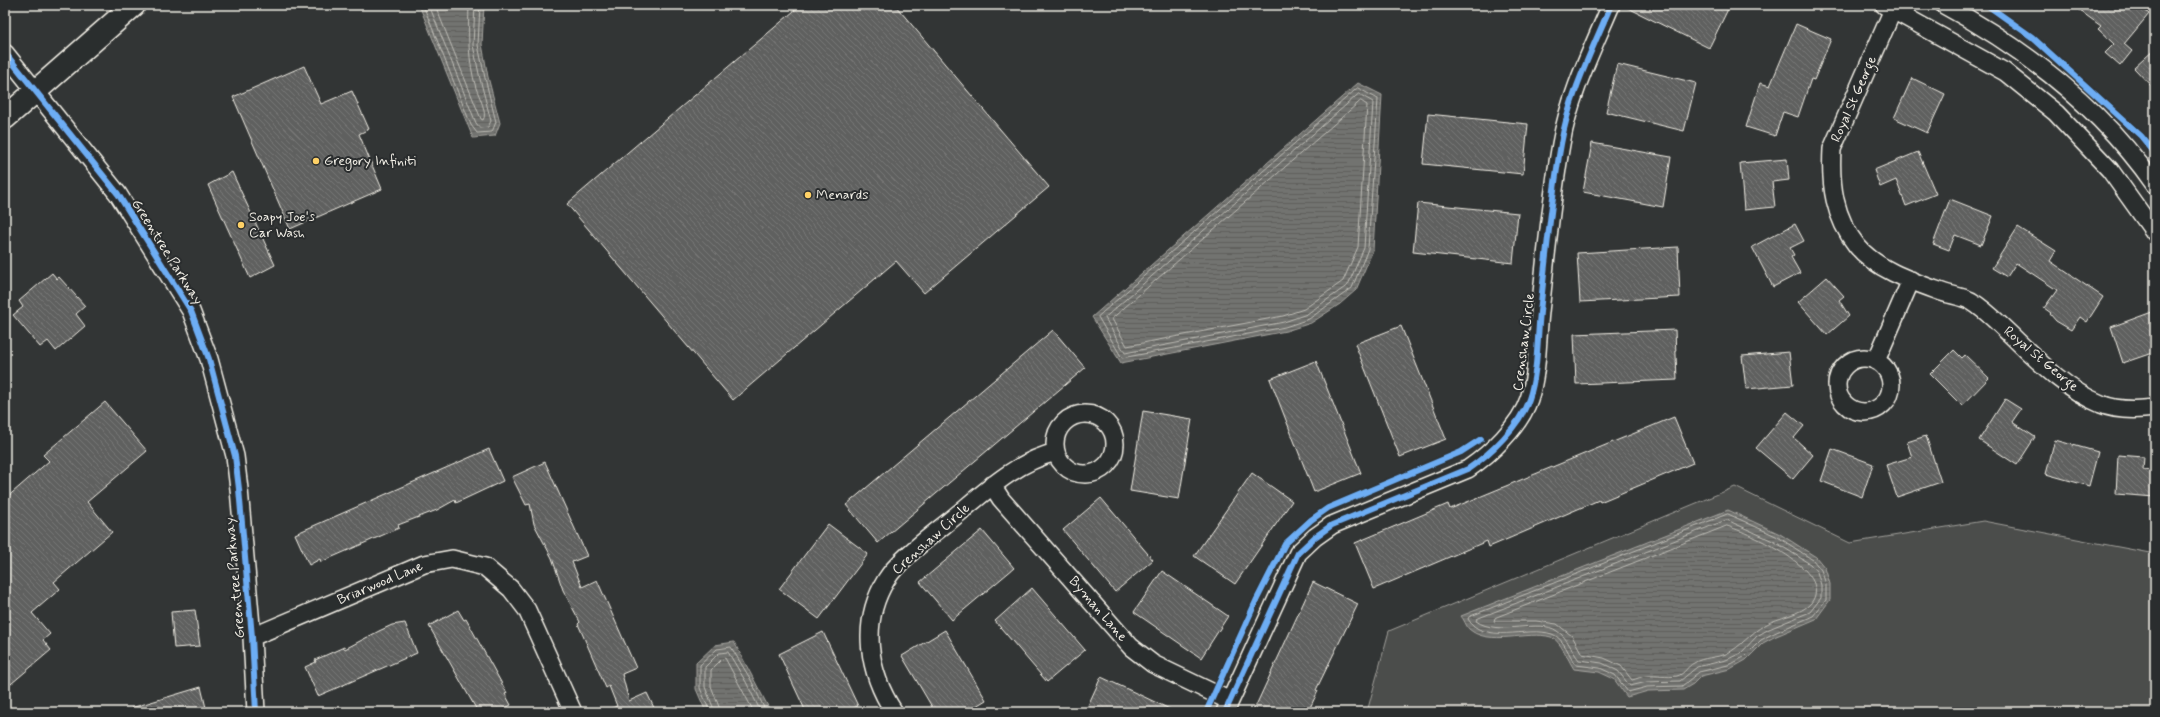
<svg xmlns="http://www.w3.org/2000/svg" width="2160" height="717" font-family="Mynerve,sans-serif">
  <defs>
    <pattern id="water-rules" width="6" height="5" patternUnits="userSpaceOnUse"><rect width="6" height="5" fill="#727370"/><path d="M0 2.5h6" fill="none" stroke="#5e5e5b"/></pattern>
    <pattern id="building-back-hatch" width="6" height="6" patternUnits="userSpaceOnUse"><rect width="6" height="6" fill="#5f605f"/><path d="M-1 5l2 2M0 0l6 6M5-1l2 2" fill="none" stroke="#777776"/></pattern>
  </defs>
  <rect width="100%" height="100%" fill="#323535"/>
  <filter id="ink" filterUnits="userSpaceOnUse"><feTurbulence type="fractalNoise" baseFrequency=".025" numOctaves="2"/><feDisplacementMap in="SourceGraphic" scale="8" xChannelSelector="R" yChannelSelector="G"/><feConvolveMatrix kernelMatrix="1 2 1 2 8 2 1 2 1" color-interpolation-filters="sRGB"/></filter>
  <g filter="url(#ink)">
    <path fill="#4b4d4c" stroke="#a09f9a" d="M1735,487L1850,543L1983,521L2155,554V712H1367L1389,631Z"/>
    <path fill="url(#water-rules)" stroke="#a6a5a0" d="M419,5H484L482,44L488,77L500,123L495,136L473,138Z
      M1358,83L1382,95L1373,250L1356,290L1340,304L1311,323L1286,331L1121,363L1092,317Z
      M1728,510L1780,534L1816,557L1825,568L1830,584V600L1816,619L1774,637L1763,643L1746,660L1730,669L1701,676L1693,684L1683,690L1648,691L1627,697L1614,679L1599,672L1574,669C1568,660 1561,641 1551,637C1528,630 1489,647 1469,629C1466,626 1464,619 1461,616Z
      M734,642L771,712H706L696,689V663L715,645Z"/>
    <g fill="none" stroke-linecap="round" stroke-linejoin="round">
      <path stroke="#c0bfb8" stroke-width="1" d="M423,5L471,125L477,133L492,132L496,122L485,78L478,45L480,5
        M429,5L476,123L480,128L488,127L491,121L480,79L473,45L475,5
        M435,5L481,119L483,120C488,114 479,96 476,88C468,61 468,34 469,5
        M1358,88L1378,99L1368,249L1352,288L1309,319L1285,327L1122,358L1098,317Z
        M1359,94L1373,102L1364,248L1348,285L1307,314L1284,322L1125,353L1105,318Z
        M1361,101L1367,105L1358,247L1343,281L1304,309L1283,316L1127,346L1112,319Z
        M1728,514L1778,537L1813,560L1821,570L1826,584V600L1813,616L1772,634L1761,640L1744,657L1728,665L1699,672L1682,686L1647,687L1628,692L1615,675L1600,668L1576,665C1569,656 1564,638 1552,634C1528,626 1483,645 1468,619L1469,617Z
        M1727,520L1775,542L1810,564L1817,572L1821,585V598L1810,612L1769,629L1757,636L1741,653L1726,660L1697,667L1680,681L1647,682L1630,686L1618,671L1602,663L1579,660C1571,650 1568,638 1557,631C1540,618 1498,637 1476,621L1477,619Z
        M1727,526C1749,533 1836,571 1811,603C1801,615 1778,617 1765,625C1750,633 1741,647 1726,654C1716,658 1703,657 1694,663C1687,666 1685,674 1677,676C1667,678 1657,675 1647,676C1642,676 1637,679 1632,680L1621,666L1604,658L1582,654L1572,636L1557,624L1536,621H1494L1495,618Z
        M710,712L700,688V665L717,649L731,647L751,680L766,712
        M715,712L705,687V667L719,653L728,652L746,682L761,712
        M721,712L711,686V670L722,659L725,658L754,712"/>
    </g>
    <path fill="url(#building-back-hatch)" stroke="#f4f1e8" d="M801,5H895L1049,187L924,293L896,261L733,400L567,204Z
      M1622,5H1730L1709,48Z
      M2072,5H2139L2149,14L2124,44L2132,51L2120,66L2105,53L2114,44L2098,29L2101,26Z
      M1796,24L1831,39L1814,80L1811,79L1798,117L1783,112L1775,136L1746,127L1760,83L1770,86Z
      M2155,49V90L2134,68Z
      M1617,64L1696,83L1684,131L1606,112Z
      M304,66L321,104L352,91L369,129L359,134L382,189L290,229L233,97Z
      M1912,78L1945,94L1927,133L1894,118Z
      M1428,114L1528,124L1523,174L1423,164Z
      M1592,143L1671,157L1663,207L1583,192Z
      M1918,152L1936,194L1906,206L1896,180L1880,187L1874,170Z
      M1787,159L1789,180L1772,182L1775,207L1744,210L1740,163Z
      M232,172L275,265L250,278L208,185Z
      M1950,199L1993,216L1981,245L1955,235L1949,250L1933,244Z
      M1418,203L1518,213L1513,263L1413,252Z
      M1795,224L1804,241L1790,248L1794,255L1791,257L1800,273L1773,287L1752,247Z
      M2018,227L2056,251L2050,261L2103,297L2087,322L2080,317L2071,330L2056,321L2050,314L2051,313L2044,308L2057,290L2016,263L2007,277L1992,268Z
      M1678,247L1680,297L1580,302L1577,253Z
      M52,273L57,279L59,277L85,306L76,314L85,326L56,351L48,341L40,347L13,315L23,307L19,301Z
      M1827,277L1844,296L1839,300L1849,316L1827,335L1798,302Z
      M2152,312L2155,320V352L2123,363L2111,327Z
      M1401,326L1446,439L1400,457L1355,344Z
      M1053,330L1085,368L878,543L846,505Z
      M1675,330L1677,380L1576,384L1574,334Z
      M1954,350L1962,358L1965,355L1989,378L1962,406L1930,374Z
      M1789,352L1793,385L1746,389L1742,356Z
      M1316,361L1361,473L1314,492L1270,379Z
      M2005,399L2021,409L2012,422L2035,437L2017,465L1979,440Z
      M105,402L147,451L87,502L112,532L54,582L60,589L32,613L50,634L43,640L51,650L5,689V499L49,461L43,455Z
      M1143,411L1192,419L1179,499L1130,491Z
      M1787,412L1804,426L1794,438L1813,455L1793,479L1756,448Z
      M1674,417L1693,463L1600,502L1599,500L1489,547L1487,541L1374,589L1355,543L1448,504L1450,509Z
      M1926,436L1941,482L1897,497L1886,465L1912,457L1907,442Z
      M2055,440L2098,452L2089,486L2046,474Z
      M489,449L503,481L456,503L455,500L437,510L398,525L399,528L321,562L320,559L309,565L295,534Z
      M1832,449L1873,464L1862,497L1821,481Z
      M2118,455L2144,457L2143,470L2155,471V497L2116,494Z
      M545,462L587,556L572,562L582,587L597,580L636,668L622,674L629,701L647,693L656,712H603L617,706L609,686L606,688L578,624L580,622L563,590L552,558L534,524L530,504L526,505L512,477Z
      M1252,473L1292,501L1235,584L1194,556Z
      M1101,498L1153,560L1115,592L1063,530Z
      M828,524L868,554L819,619L779,589Z
      M982,530L1014,568L952,620L920,582Z
      M1162,571L1228,616L1201,658L1134,612Z
      M1313,582L1358,604L1316,690L1318,691L1308,712H1253Z
      M1032,588L1085,650L1047,682L995,621Z
      M195,610L200,646L174,648L171,612Z
      M458,610L464,620L466,619L507,693L505,694L511,705L498,712H478L429,626Z
      M405,623L417,653L318,696L305,667L316,662L315,660L344,647L345,649L379,631L392,625Z
      M945,630L986,700L966,712H935L902,656Z
      M823,632L858,706L844,712H806L779,654Z
      M1101,677L1138,694L1176,712H1085Z
      M201,687L207,712H131V708Z"/>
    <g fill="none" stroke-linecap="round" stroke-linejoin="round">
      <g stroke="#f4f1e8" stroke-width="20">
        <path id="street" d="M1884,5L2005,72L2056,113L2110,170L2155,233
          M1895,5L1832,149C1830,185 1834,217 1857,246C1876,269 1911,281 1939,291C1949,295 1961,296 1971,301C1986,310 1997,322 2010,334C2037,360 2066,390 2101,404C2117,411 2138,410 2155,408
          M1944,5C2026,49 2101,108 2155,185
          M5,53L118,194L191,311L209,359L235,456L239,489L252,637L256,712
          M1837 385a27 27 0 1 1 54 0a27 27 0 1 1-54 0Z
          M1876,361L1911,280
          M1055 444a30 30 0 1 1 60 0a30 30 0 1 1-60 0Z
          M992,485L1001,499L1131,647L1153,664L1230,701
          M252,637L424,564L452,559L485,567L511,589L527,610L573,712
          M894,712C868,672 860,623 886,580C899,558 938,531 959,513C989,488 1017,462 1056,452
          M1225,712L1298,553L1315,537L1332,525L1468,469C1490,454 1520,426 1529,399C1538,372 1537,341 1540,312C1546,256 1551,200 1561,144C1569,96 1592,50 1611,5"/>
      </g>
      <g stroke="#f4f1e8" stroke-width="25">
        <path id="primary" d="M5,118L134,5"/>
      </g>
      <use href="#street" stroke="#2a2d2e" stroke-width="17"/>
      <use href="#primary" stroke="#2a2d2e" stroke-width="22"/>
      <g stroke="#2a2d2e" stroke-width="8">
        <path id="cycleway" d="M1987,5L2032,37L2141,136L2155,153
          M5,53L118,194L191,311L209,359L235,456L239,489L252,637L256,712
          M1206,712L1257,599L1285,544L1311,520L1328,508L1461,452L1481,439
          M1225,712L1298,553L1315,537L1332,525L1468,469C1490,454 1520,426 1529,399C1538,372 1537,341 1540,312C1546,256 1551,200 1561,144C1569,96 1592,50 1611,5"/>
      </g>
      <use href="#cycleway" stroke="#6dadf4" stroke-width="6"/>
    </g>
  </g>
  <g fill="#ffd166" stroke="#2a2d2e" stroke-width="1.5">
    <circle cx="316" cy="161" r="4"/>
    <circle cx="808" cy="195" r="4"/>
    <circle cx="241" cy="225" r="4"/>
  </g>
  <g text-anchor="middle" dominant-baseline="central" stroke-width="4" stroke-linejoin="round" paint-order="stroke">
    <g font-size="14" fill="#f4f1e8" stroke="#2a2d2e">
      <text transform="translate(1854 99) rotate(-66)">Royal St George</text>
      <text transform="translate(167 252) rotate(58)">Greentree Parkway</text>
      <text transform="translate(1524 342) rotate(-83)">Crenshaw Circle</text>
      <text transform="translate(2041 359) rotate(40)">Royal St George</text>
      <text transform="translate(931 539) rotate(-42)">Crenshaw Circle</text>
      <text transform="translate(235 578) rotate(-95)">Greentree Parkway</text>
      <text transform="translate(380 583) rotate(-23)">Briarwood Lane</text>
      <text transform="translate(1098 609) rotate(49)">Byman Lane</text>
    </g>
    <g font-size="14" fill="#f4f1e8" stroke="#2a2d2e" text-anchor="start">
      <text x="324" y="161">Gregory Infiniti</text>
      <text x="816" y="195">Menards</text>
      <text x="249" y="217">Soapy Joe's<tspan x="249" dy="16">Car Wash</tspan></text>
    </g>
  </g>
  <rect width="2160" height="717" fill="none" stroke="#2a2d2e" stroke-width="20"/>
  <rect x="10" y="10" width="2140" height="697" fill="none" stroke="#f4f1e8" stroke-width="1.5" filter="url(#ink)"/>
</svg>
